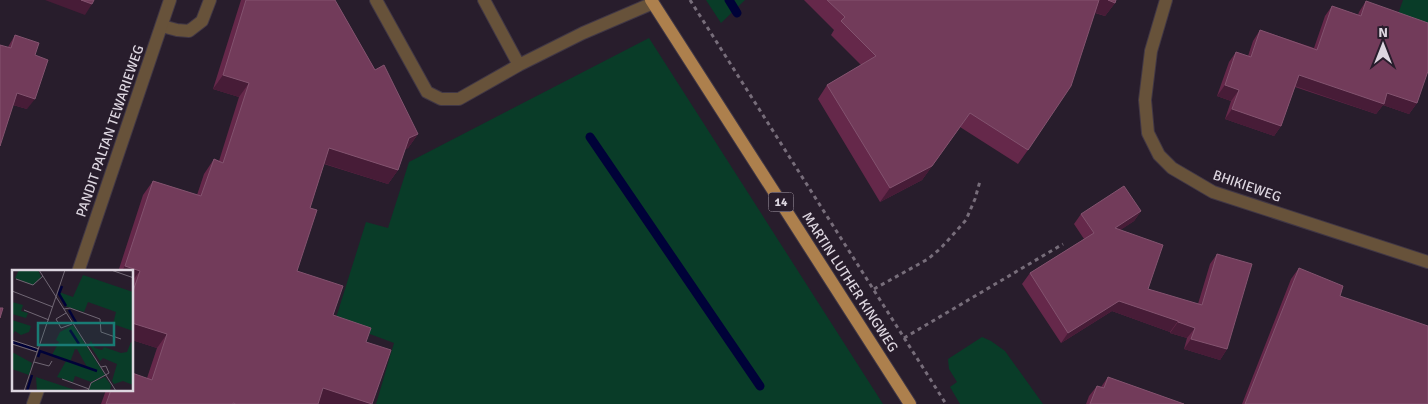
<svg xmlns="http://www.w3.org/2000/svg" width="1428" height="404" font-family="Signika,sans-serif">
  <rect width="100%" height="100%" fill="#281d2c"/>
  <path fill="#093c28" d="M706,0H745L721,23Z
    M1403,0H1428V25L1398,14Z
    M649,38L883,404H376L394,343L335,321L366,222L388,228L409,162Z
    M982,337L991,341L1005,351L1043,404H960L950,387L957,382L949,369L948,359Z"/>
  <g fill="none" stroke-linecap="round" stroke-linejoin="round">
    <path stroke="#000238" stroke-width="9" d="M729,0L737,13
      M590,137L760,386"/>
    <g stroke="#413745" stroke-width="14">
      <path id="lane" d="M376,0L427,92L441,99H459L519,65L583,33L653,3
        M484,0L519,65
        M162,26L177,30L189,31L202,21L210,0"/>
    </g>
    <g stroke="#413745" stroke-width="14">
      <path id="street" d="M1166,0L1151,51L1145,100L1148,133L1159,155L1172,168L1213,192L1428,262
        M78,272L170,0
        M33,404L38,390"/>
    </g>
    <g stroke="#413745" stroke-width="14">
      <path id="primary" d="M651,0L910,404"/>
    </g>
    <path stroke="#776d7a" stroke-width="3" stroke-dasharray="4 4" stroke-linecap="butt" d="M690,0L946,404
      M874,289L928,259L941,248L966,220L975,199L980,181
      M904,338L1063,244"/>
    <use href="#lane" stroke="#67523a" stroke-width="12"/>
    <use href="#street" stroke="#67523a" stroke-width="12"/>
    <use href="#primary" stroke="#ad804d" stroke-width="12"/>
  </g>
  <path fill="#65284a" d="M241,0H335L375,70L418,134L408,148L405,149L398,170L388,184L324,164L310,208L297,271L333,315L366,342L372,404H320L318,403V404H101L106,390H132L147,378L157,348L132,340V272H118L143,195L153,181L197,195L204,174L214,159L219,161L239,97L213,89Z
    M804,0H1116L1115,3L1105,16L1095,13L1028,150L1018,164L960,127L922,180L880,202L818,99L827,85L861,65L831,35L834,30Z
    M1366,1L1417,103L1409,114L1383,105L1376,114L1295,87L1281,126L1274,136L1225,119L1231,101L1217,96L1229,62L1236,52L1248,56L1253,41L1260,30L1314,48L1325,16L1332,6L1358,15L1359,12Z
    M15,35L35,55L27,109L13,105L8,47Z
    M1141,211L1134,221L1120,230L1148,289L1198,304L1210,264L1217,254L1227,349L1220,360L1184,349L1187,338L1170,333V332L1112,311L1061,343L1022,284L1030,273L1084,239L1074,224L1081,214Z
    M1299,268L1340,296L1428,404H1242L1291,279Z
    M1108,377L1184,404H1086L1089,396L1097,386L1101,387Z"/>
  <path fill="#471c37" d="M45,0H81L92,4L85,15Z
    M1098,0H1108L1115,3L1105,16L1090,11Z
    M223,75L249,83L239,97L213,89Z
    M1299,75L1387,93L1417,103L1409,114L1383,105L1376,114L1292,85Z
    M1225,85L1239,90L1231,101L1217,96Z
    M17,93L35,99L27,109L10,104Z
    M1232,109L1281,126L1274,136L1225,119Z
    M970,113L922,180L880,202L890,188Z
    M418,134L408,148L399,153L409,138Z
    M329,148L398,170L388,184L319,162Z
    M1141,211L1134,221L1107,239L1115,228Z
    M125,266L140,271L132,281V272H121Z
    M1119,301L1178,321L1170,332L1112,311L1061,343L1068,333Z
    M1178,322L1195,328L1187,338L1170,333Z
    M132,323L167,334L157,348L132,340Z
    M1191,339L1227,349L1220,360L1184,349Z
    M323,388L372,404H320L313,402Z"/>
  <path fill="#723b5a" stroke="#83536f" d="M81,0H94L92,4Z
    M246,0H335L375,70L384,65L418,134L409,138L398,170L329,148L310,208L317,210L297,271L343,286L333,315L371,328L366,342L391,350L372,404L323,388L318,404H236L233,403V404H106L111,390H132V373L152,380L167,334L132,323V294L140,271L125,266L153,181L201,196L214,159L223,163L249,83L223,75Z
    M827,0H1099L1071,86L1028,150L970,113L932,166L890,188L827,85L876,56L841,21L845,17Z
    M1108,0H1116L1115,3Z
    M1366,1L1428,23V71L1417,103L1387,93L1384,104L1299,75L1281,126L1232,109L1239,90L1225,85L1236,52L1251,57L1260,30L1317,50L1332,6L1361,16Z
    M15,35L39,43L35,55L48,60L35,99L17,93L0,146V45L11,48Z
    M1124,186L1141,211L1115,228L1163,245L1148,289L1202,305L1217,254L1252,264L1227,349L1191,339L1195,328L1178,322V321L1119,301L1068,333L1030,273L1094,233L1081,214Z
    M1299,268L1343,286L1340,296L1428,326V404H1245Z
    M0,308H3L0,318Z
    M1108,377L1184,404H1090L1097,386L1104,388Z"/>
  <g text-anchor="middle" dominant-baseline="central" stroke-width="4" stroke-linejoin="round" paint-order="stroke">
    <rect fill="#281d2c" stroke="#a79eaa" stroke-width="1" x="768.5" y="192.5" width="25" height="19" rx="4"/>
    <g font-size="12" font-weight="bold" fill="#ddd6e0">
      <text x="781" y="202">14</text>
    </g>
    <g font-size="14" fill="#ddd6e0" stroke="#281d2c">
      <text transform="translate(110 131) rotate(-71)">PANDIT PALTAN TEWARIEWEG</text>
      <text transform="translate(1247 186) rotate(19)">BHIKIEWEG</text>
      <text transform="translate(850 282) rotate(57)">MARTIN LUTHER KINGWEG</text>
    </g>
  </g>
  <g transform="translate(12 270)">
    <rect width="121" height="121" fill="#281d2c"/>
    <path d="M7,0H26L29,7L21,15L3,8ZM71,5L121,22V61L101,54L104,42L76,32L72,42L53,36L47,22L61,27ZM0,32L11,35L9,41L16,43L14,48L0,44ZM0,50L19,56L17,62L9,65L3,61L0,66ZM61,55L93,105L79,112L63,106L61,112L45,107L54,91L40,85L47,72L44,70L48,62ZM63,79H65L75,97L58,92ZM79,71L83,78L90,80L92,77L109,83L115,82L119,72L121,73V115L111,111L102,114L100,111L105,94L91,88L88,91L77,74ZM0,82L20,93L17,105L0,99ZM24,107L66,121H25ZM93,107L99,115L98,121H77L79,113Z" fill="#093c28" fill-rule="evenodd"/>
    <path fill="none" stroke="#000238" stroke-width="2.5" d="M50,16L47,24L54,36M57,40L65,54M58,60L67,74M0,72L25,80M26,87L28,81L85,101M15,121L20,105"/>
    <path fill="none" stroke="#706774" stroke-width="1" d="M27,0L104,121M99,0L122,8M4,9L21,15L31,6M0,21L41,37M52,39L58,38L88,49L89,62L109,69M12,40L37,50M54,43L44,49L49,58L60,54M0,70L27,79M0,74L25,82M22,92L37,96L40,91M50,109L77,119M12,121L53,0M76,121L79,113L97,103L94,96L89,97"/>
    <path fill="#197b74" fill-opacity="0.15" stroke="#197b74" stroke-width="2.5" d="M26,53H102V75H26Z"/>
    <rect width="121" height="121" fill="none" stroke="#ddd6e0" stroke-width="2.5"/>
  </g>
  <g transform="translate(1383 45)" stroke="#281d2c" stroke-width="4" paint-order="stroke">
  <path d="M0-4L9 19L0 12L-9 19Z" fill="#ddd6e0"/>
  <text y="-8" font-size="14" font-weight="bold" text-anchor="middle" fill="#ddd6e0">N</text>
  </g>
</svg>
